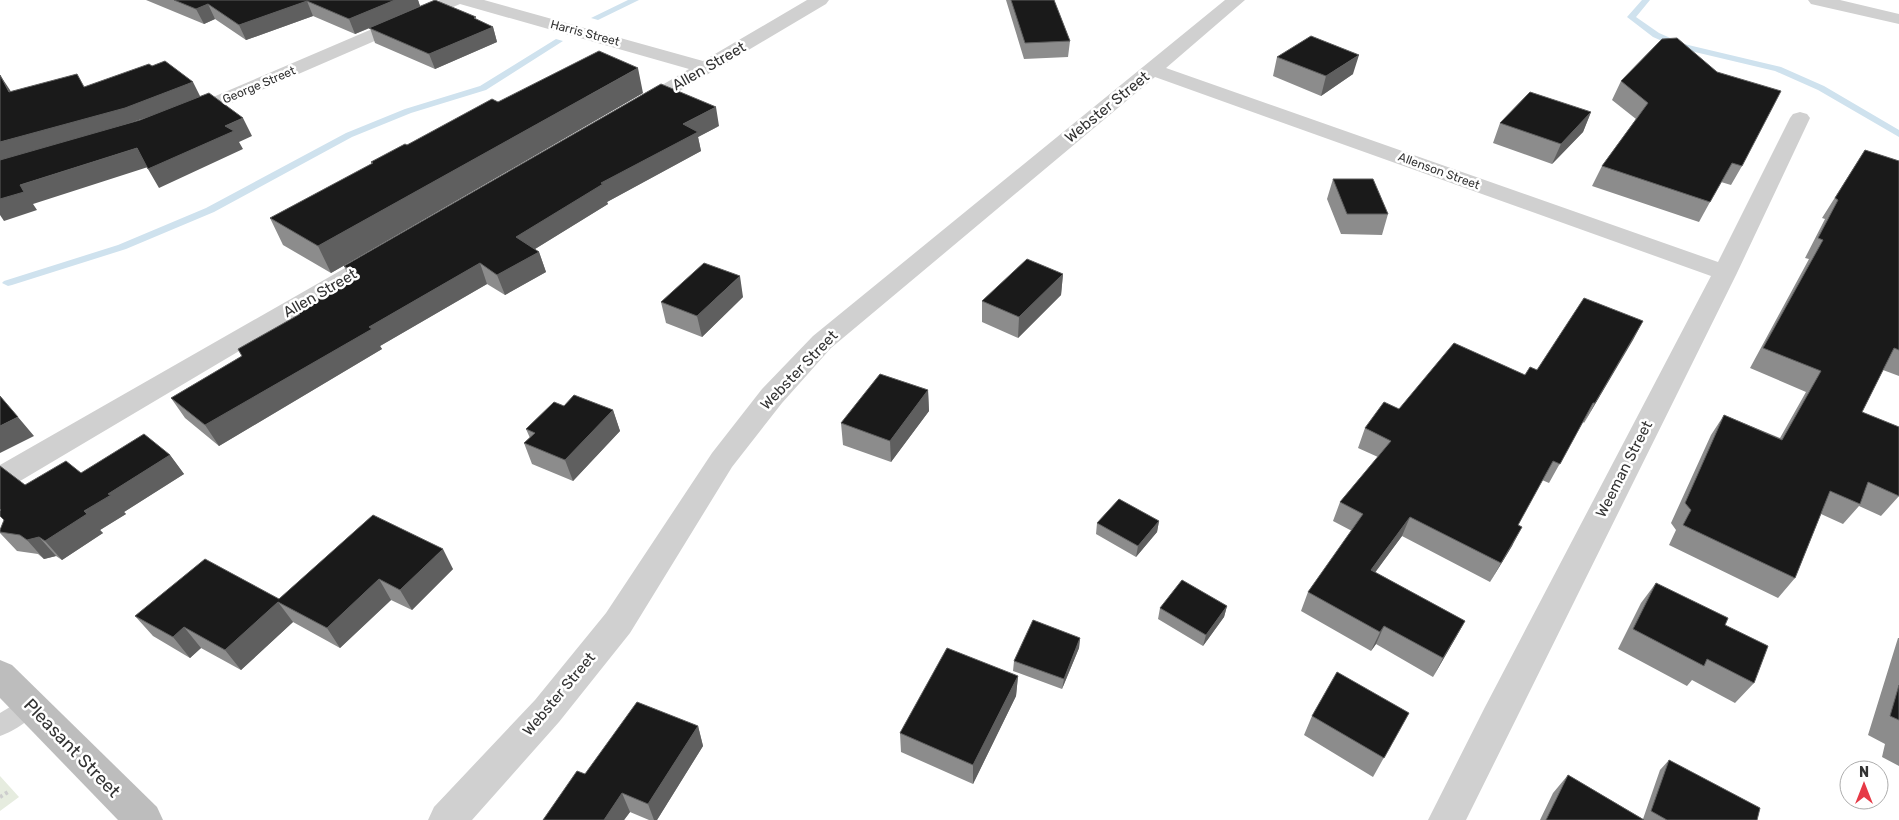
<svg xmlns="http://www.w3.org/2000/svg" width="1899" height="820" font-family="Rubik,sans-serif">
  <rect width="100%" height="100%" fill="#fff"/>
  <path fill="#e6ecdf" d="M0,776L19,797L0,811Z"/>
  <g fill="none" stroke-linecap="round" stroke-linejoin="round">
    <path fill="#cfe2ee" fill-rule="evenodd" d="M628,0H639L598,20L591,18Z
      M1642,0H1650L1636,17L1659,33L1684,44L1781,67L1824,86L1899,130V137L1818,90L1775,71L1678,48L1653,37L1627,17Z
      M556,39L563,41L486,90L411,113L352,137L214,212L126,249L12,285L8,286L2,283L4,281L118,245L206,208L346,133L405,109L480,86Z"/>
    <path stroke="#cdcdcd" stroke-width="4" stroke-dasharray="3 3" stroke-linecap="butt" d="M0,797L8,792"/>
    <path fill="#d0d0d0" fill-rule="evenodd" d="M30,695L38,698L41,705C35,718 14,731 0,736V713Z"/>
    <path fill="#d0d0d0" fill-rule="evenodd" d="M440,0H484L703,61L807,0H829L826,4L646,111L639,113L632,111L629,107L632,103L689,69L460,4L192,120L185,122L178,120L175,116L178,112Z
      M1225,0H1245L1166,68L1718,262L1790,118L1793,114L1800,112L1807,114L1810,118L1737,273L1466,820H1428L1485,707L1711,276L1155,77L831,348L782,403L732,467L630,633L559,722L472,820H428L434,807L535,700L606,613L712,453L762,389L813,336Z
      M1808,0H1840L1899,14V24L1811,4Z
      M381,250L389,252L393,257L389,262L10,487L0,490V465L373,252Z"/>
    <path fill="#bdbdbd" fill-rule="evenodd" d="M0,660L12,665L157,807L163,820H118L0,698Z"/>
  </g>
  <path fill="#8c8c8c" d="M146,0H418L420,6L477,20L493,27L497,42L435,69L375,43L370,28L355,34L313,16L246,40L215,19L204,24Z
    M1006,0H1054L1070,41L1068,57L1024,59Z
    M1277,57L1353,74L1321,96L1273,76Z
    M1621,81L1742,166L1731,185L1721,182L1699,222L1592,186L1602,166L1636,119L1612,100Z
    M643,93L331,273L283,245L270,218L372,164L371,162L498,102Z
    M1591,112L1583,132L1552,164L1493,143L1500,123Z
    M719,126L698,137L701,151L607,202L608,204L535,249L539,252L546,272L505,295L487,284L380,346L382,349L219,446L185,418L171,398L242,356L298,315L296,311L351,281L344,266Z
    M1865,150L1899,161V376L1883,370L1862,412L1899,496L1881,516L1859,506L1843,524L1821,514L1795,578L1778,598L1669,545L1676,530L1671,523L1711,435L1724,415L1780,438L1806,392L1750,368L1809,259L1805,258L1825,219L1822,218Z
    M1333,179L1388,214L1382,235L1341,234L1327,199Z
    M1063,274L1061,295L1018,338L982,322V301Z
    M743,297L702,337L666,323L661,302Z
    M1643,321L1584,423L1583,422L1549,483L1542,480L1518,525L1512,546L1490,582L1402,536L1375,572L1465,621L1433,677L1376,644L1371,651L1301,611L1308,592L1352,531L1333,521L1340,502L1378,457L1358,448L1365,428L1399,409L1525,375Z
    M928,390L929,411L891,462L843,445L841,423Z
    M564,406L613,410L620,431L573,481L532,464L524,443L530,438L526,429Z
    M170,455L184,474L124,512L126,514L100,530L103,533L62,560L56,556L44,559L38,554L17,551L0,533V530L4,520L0,516V466L25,485Z
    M373,515L453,569L412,610L391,600L340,648L293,622L241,670L201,648L190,658L153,636L135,616L279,599Z
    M1159,521L1157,532L1136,557L1096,534L1097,523Z
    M1656,583L1725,625L1754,683L1735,703L1692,680L1687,686L1618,649L1641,603Z
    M1227,606L1224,617L1203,646L1158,619L1160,608Z
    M1080,638L1079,648L1062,689L1013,671L1014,661Z
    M1898,638H1899V766L1882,757L1885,744L1868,735Z
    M1018,676L1016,696L973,784L901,752L900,733Z
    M1409,713L1373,777L1304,735L1312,716Z
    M698,726L703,746L657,820H649L630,812L624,820H543L585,774Z
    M1669,760L1757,820H1540L1553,793L1568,775L1643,819L1660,770Z"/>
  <path fill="#5f5f5f" d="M395,0H418L420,6L355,34L349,19Z
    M307,1L313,16L246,40L239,25Z
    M208,4L215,19L204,24L196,9Z
    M493,27L497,42L435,69L429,54Z
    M1359,55L1353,74L1321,96L1326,76Z
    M638,68L643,93L331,273L318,246Z
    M0,75L10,90L21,110L9,92Z
    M193,82L202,100L0,164V142Z
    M716,107L719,126L698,137L701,151L607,202L608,204L522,257L516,237L601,183L683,124Z
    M1591,112L1583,132L1552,164L1561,144Z
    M243,118L252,136L239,142L243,149L159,188L148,169L225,126Z
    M137,148L148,167L33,204L37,210L4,221L0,215V199L20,185Z
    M539,252L546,272L505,295L497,275Z
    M480,263L487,284L380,346L382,349L219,446L205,425L369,327Z
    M1063,274L1061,295L1018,338L1019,317Z
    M740,276L743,297L702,337L697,316Z
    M1643,321L1633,340L1584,423L1595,403Z
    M928,390L929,411L891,462L890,441Z
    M613,410L620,431L573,481L565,460Z
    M18,417L34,436L0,453V426Z
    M170,455L184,474L124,512L126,514L100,530L103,533L62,560L45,541L108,494Z
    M1410,517L1402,536L1363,589L1371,570Z
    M1159,521L1157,532L1136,557L1138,546Z
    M1522,527L1512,546L1490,582L1501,563Z
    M39,537L56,556L44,559L27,540Z
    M443,549L453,569L412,610L400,590Z
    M379,579L391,600L340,648L327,628Z
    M278,602L293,622L241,670L225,650Z
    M1227,606L1224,617L1203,646L1206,635Z
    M1465,621L1455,639L1433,677L1443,658Z
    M1384,626L1376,644L1371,651L1380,632Z
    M184,627L201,648L190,658L173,637Z
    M1080,638L1079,648L1062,689L1064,679Z
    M1018,676L1016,696L973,784V765Z
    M698,726L703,746L657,820H654L648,804Z
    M622,793L630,812L624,820H604Z"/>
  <path fill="#1a1a1a" stroke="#5f5f5f" d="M174,0H395L349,19L307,1L239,25L208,4L196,9Z
    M435,0L476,17L474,18L493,27L429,54L369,28Z
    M1011,0H1054L1070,41L1025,43Z
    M1311,36L1359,55L1326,76L1277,57Z
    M1677,38L1717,72L1781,91L1742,166L1732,163L1710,202L1602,166L1648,103L1621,81L1662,39Z
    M599,51L638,68L318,246L270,218L373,163L371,162L405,144L407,145L492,99L498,102Z
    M165,61L193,82L125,108L0,142V75L9,92L77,74L84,87L149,64L152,66Z
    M661,84L716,107L683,124L698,132L601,183L603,184L516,237L539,252L497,275L480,263L369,327L372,329L205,425L171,398L242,356L238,349L300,314L296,311L360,276L344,266Z
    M1530,92L1591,112L1561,144L1500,123Z
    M209,93L243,118L225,126L234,131L148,169L137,148L20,185L24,192L0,199V160L140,120Z
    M1865,150L1899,161V350L1894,348L1862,412L1899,427V496L1868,482L1860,504L1830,491L1795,578L1683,525L1691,510L1685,503L1724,415L1782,440L1821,371L1763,348L1823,240L1818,238L1838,200L1835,198Z
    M1333,179H1373L1388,214H1347Z
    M1027,259L1063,274L1019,317L982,301Z
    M704,263L740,276L697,316L661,302Z
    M1584,298L1643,321L1595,403H1593L1560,464L1553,461L1518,525L1522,527L1501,563L1410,517L1371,570L1465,621L1443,658L1384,626L1380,632L1308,592L1363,514L1340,502L1391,441L1365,428L1384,402L1399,409L1454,343L1525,375L1530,367L1537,370Z
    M880,374L928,390L890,441L841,423Z
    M574,395L613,410L565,460L524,443L535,433L526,429L554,402L564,406Z
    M0,396L18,417L0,426Z
    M144,434L170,455L108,494L111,495L84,511L87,514L45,541L39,537L27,540L20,535L0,532V530L4,520L0,516V511L1,510L0,509V466L25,485L66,461L81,473Z
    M1119,499L1159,521L1138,546L1097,523Z
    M373,515L443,549L400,590L379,579L327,628L278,602L225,650L184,627L173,637L135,616L205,559L279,599Z
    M1182,580L1227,606L1206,635L1160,608Z
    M1656,583L1728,618L1725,625L1768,646L1754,683L1707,659L1704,666L1633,629Z
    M1033,620L1080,638L1064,679L1014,661Z
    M947,648L1018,676L973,765L900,733Z
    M1337,672L1409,713L1384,758L1312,716Z
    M1899,685V720L1890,716Z
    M637,702L698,726L648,804L622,793L604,820H543L577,771L585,774Z
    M1669,760L1760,808L1757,820H1667L1651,811Z
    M1568,775L1644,820H1546Z"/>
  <g text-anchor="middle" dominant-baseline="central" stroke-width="5" stroke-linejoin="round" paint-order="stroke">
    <g font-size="12" fill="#333" stroke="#fff">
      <text transform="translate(585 33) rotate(15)">Harris Street</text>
      <text transform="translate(259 85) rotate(-23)">George Street</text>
      <text transform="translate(1439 171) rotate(20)">Allenson Street</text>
    </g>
    <g font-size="15" fill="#333" stroke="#fff">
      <text transform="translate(709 66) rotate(-30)">Allen Street</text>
      <text transform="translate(1107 107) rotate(-39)">Webster Street</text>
      <text transform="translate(320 293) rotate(-30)">Allen Street</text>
      <text transform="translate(799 370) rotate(-46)">Webster Street</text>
      <text transform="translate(1624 469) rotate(-63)">Weeman Street</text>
      <text transform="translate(559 694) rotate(-50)">Webster Street</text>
    </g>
    <g font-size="18" fill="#333" stroke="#fff">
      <text transform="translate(72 748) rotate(46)">Pleasant Street</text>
    </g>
  </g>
  <g transform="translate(1864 785)"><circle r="24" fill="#ffffff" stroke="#adadad"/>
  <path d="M0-4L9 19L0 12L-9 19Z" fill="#e63946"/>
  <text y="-8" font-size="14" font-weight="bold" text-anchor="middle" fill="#333333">N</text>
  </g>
</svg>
